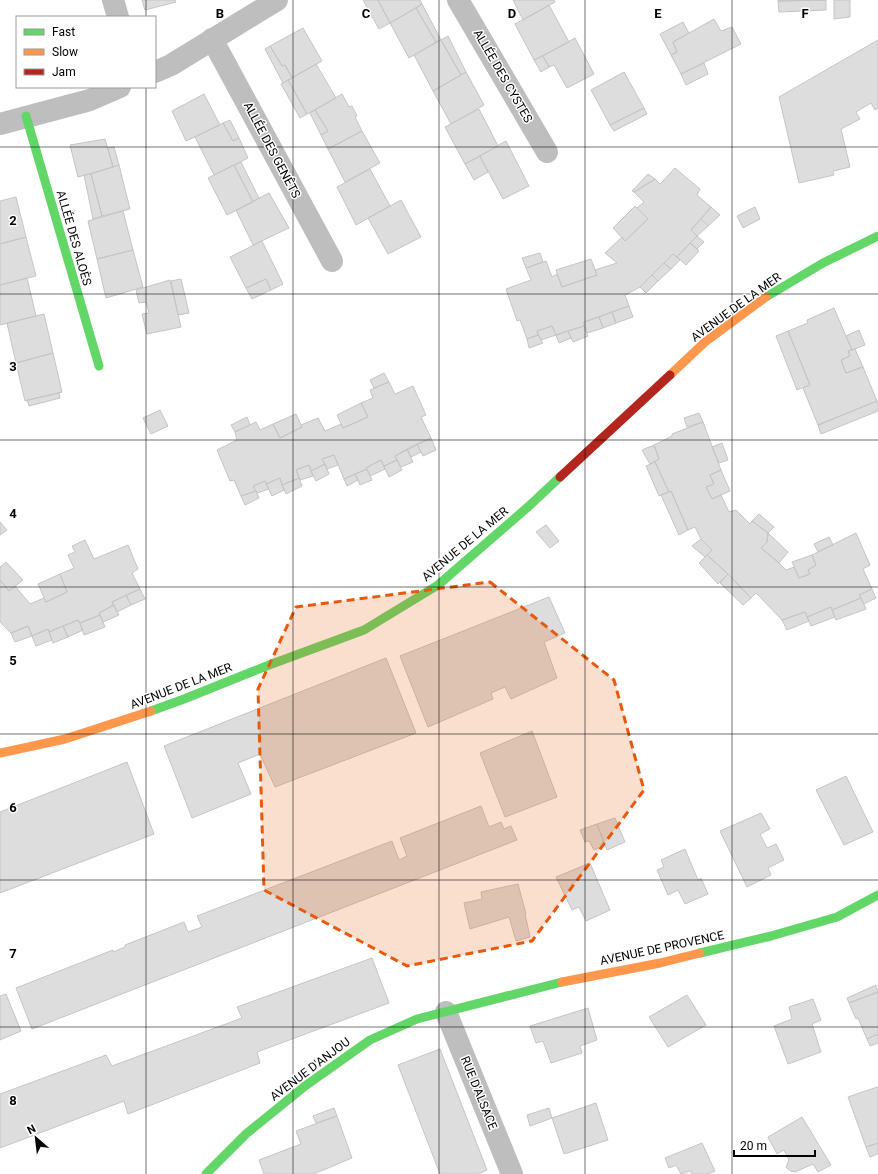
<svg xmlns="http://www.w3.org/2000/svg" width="878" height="1174" font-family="Roboto,sans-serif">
  <rect width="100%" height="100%" fill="#fff"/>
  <path fill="#ddd" stroke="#c5c5c5" d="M142,0H175L176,2L145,10Z
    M363,0H378L390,23L379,29Z
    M378,0H420L422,4L390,23Z
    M513,0H554L555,2L523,20Z
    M778,0H826L778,1Z
    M826,0V10L779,12L778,1Z
    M834,0H850V17L834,19Z
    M422,4L441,40L436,42L416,8Z
    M549,5L569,42L534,60L515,24Z
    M416,8L436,42L409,58L390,23Z
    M714,19L721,31L732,27L741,44L681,74L671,55L677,52L673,42Z
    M683,22L689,33L673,42L677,52L671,55L660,34Z
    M303,28L322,61L292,78L285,65L282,66L270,46Z
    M448,36L466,72L461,75L441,40Z
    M575,38L594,74L567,88L554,65L549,67L543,56Z
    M441,40L461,75L433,91L414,55Z
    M878,40V108L875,110L871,103L856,112L860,119L841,129L850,167L833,171L834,175L799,183L779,97Z
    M270,46L282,66L285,65L292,78L283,83L265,49Z
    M543,56L549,67L541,72L534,60Z
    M704,63L708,74L686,85L681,74Z
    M316,64L336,98L307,114L288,80Z
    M466,72L484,105L451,124L433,91Z
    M624,72L644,108L610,125L591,90Z
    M288,80L307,114L300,118L281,84Z
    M204,94L220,125L186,141L172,111Z
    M342,94L349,107L352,106L357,116L355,117L362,131L328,149L321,135L328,131L315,110Z
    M644,108L647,114L614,131L610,125Z
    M479,109L498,146L465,164L445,127Z
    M315,110L328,131L321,135L310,113Z
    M230,120L239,138L233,141L223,123Z
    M223,123L233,141L239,138L248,158L214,175L195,137Z
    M362,131L380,163L345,182L328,149Z
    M105,139L113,167L78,177L70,145Z
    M506,141L529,186L503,199L480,156Z
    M114,147L119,165L113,167L108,148Z
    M480,156L488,172L474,180L465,164Z
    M241,162L259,198L253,202L234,165Z
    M119,165L130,209L102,216L91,174Z
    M234,165L253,202L227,215L208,178Z
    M675,168L700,189L697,195L711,207L691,230L697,236L677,257L673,254L640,287L625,295L629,306L584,322V326L568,331L556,335L552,326L537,331L538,335L527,339L520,320L517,321L506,289L531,280L526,268L546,261L552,277L557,274L562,287L597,275L595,270L617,263L605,253L622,237L625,241L648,219L637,208L644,202L634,192L655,179L660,184Z
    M370,169L390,206L356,225L337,187Z
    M91,174L102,216L93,219L84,175Z
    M648,174L655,179L634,192L632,191Z
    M269,193L289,228L253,245L236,210Z
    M16,197L26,237L0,244V201Z
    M401,200L421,237L388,254L368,218Z
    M635,206L648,219L625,241L613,228Z
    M711,207L720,215L708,226L701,219Z
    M755,207L760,219L743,228L737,216Z
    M123,211L133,250L97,259L88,221Z
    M701,219L708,226L697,236L691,230Z
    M697,236L704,242L697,249L690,243Z
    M26,237L36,276L0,285V244Z
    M262,241L283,284L271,290L266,279L246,288L230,257Z
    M690,243L699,251L686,265L677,257Z
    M133,250L143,287L106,298L97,259Z
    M540,253L543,262L526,268L522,258Z
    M673,254L680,260L671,269L664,263Z
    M591,259L597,275L562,287L556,270Z
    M664,263L671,269L658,281L652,275Z
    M652,275L658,281L646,293L640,287Z
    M27,278L36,316L0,325V285Z
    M181,279L189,313L178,315L171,281Z
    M266,279L271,290L252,299L246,288Z
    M170,280L181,327L147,334L142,314L149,313L146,302L139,303L136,290Z
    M629,306L633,317L616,323L612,312Z
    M834,308L852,350L848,351L850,356L841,360L846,373L863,367L877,401L818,425L803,388L810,385L788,331L808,323L807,320Z
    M612,312L616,323L603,328L599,317Z
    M44,314L53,353L16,363L7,323Z
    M599,317L603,328L587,333L584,322Z
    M552,326L556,335L541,340L537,331Z
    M584,326L588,336L573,342L568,331Z
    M859,330L865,345L852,350L846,336Z
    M568,331L571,338L559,343L556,335Z
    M788,331L810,385L797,390L776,336Z
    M538,335L543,343L529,348L527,339Z
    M855,349L863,367L846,373L841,360L850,356L848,351Z
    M53,353L62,392L25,401L16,363Z
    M384,373L389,382L374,388L370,380Z
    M389,382L395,394L413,386L426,415L421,417L431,438L395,456L397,460L384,466L381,460L366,468L367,469L344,479L334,455L322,459L325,464L311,471L309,465L296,470L299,478L282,485L280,478L266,484L265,481L253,486L256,491L241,496L234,480L230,481L217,450L237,440L235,432L256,422L260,430L273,424L280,438L302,427L301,425L318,418L325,431L341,424L343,428L368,417L361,403L373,398L370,390Z
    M59,393L60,398L29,406L27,400Z
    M877,401L878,403V411L821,434L818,425Z
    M361,403L368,417L343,428L337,415Z
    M160,410L168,426L151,434L143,418Z
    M699,413L703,422L687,427L684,418Z
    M296,414L302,427L280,438L273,424Z
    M247,417L250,425L235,432L231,425Z
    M703,422L721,470L710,475L714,484L706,487L712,499L721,495L729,512L736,510L750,524L752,521L768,533L767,542L761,548L779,563L786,570L794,567L799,578L810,574L808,570L816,565L812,555L856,533L870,565L863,569L872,589L859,595L861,598L832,610L831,607L807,617L805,612L782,620L756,593L751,598L728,574L707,555L712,550L701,539L695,527L688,530L671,491L669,492L655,462L659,459L654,445L672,436V434Z
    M431,438L436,450L423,456L417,444Z
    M722,443L728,460L719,463L712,447Z
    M417,444L421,452L411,457L407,449Z
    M654,445L659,459L650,464L642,450Z
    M407,449L413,462L401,467L395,456Z
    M334,455L338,465L327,469L322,459Z
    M381,460L385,469L370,476L366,468Z
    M397,460L402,470L389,477L384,466Z
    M655,462L669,492L659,496L646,466Z
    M325,464L329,474L316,481L311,471Z
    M309,465L313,476L300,480L296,470Z
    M367,469L372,480L360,485L355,474Z
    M721,470L730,491L712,499L706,487L714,484L710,475Z
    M355,474L358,480L347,486L344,479Z
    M280,478L284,490L272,496L266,484Z
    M299,478L302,486L286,494L282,485Z
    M265,481L269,489L257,493L253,486Z
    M256,491L259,498L245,505L241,496Z
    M671,491L688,530L679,535L661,495Z
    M759,514L774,527L768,533L752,521Z
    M0,522L7,530L0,535Z
    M546,525L559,541L550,548L536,532Z
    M768,533L788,552L779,563L761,548L767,542Z
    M829,537L833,545L818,552L814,544Z
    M701,539L712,550L705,557L692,546Z
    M85,540L94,559L128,545L138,569L132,573L140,589L112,602L114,605L99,613L100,615L80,623L78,620L49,632L48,629L32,636L28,626L11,633L0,622V580L9,591L15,586L30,604L44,598L46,602L67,592L60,574L74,568L68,555L75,552L72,546Z
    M707,555L728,574L718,584L699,563Z
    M812,555L816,565L808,570L810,574L799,578L792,562Z
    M6,562L23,580L9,591L0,580V567Z
    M60,574L67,592L46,602L38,584Z
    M728,574L751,598L743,605L720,583Z
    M140,589L145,599L131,605L126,595Z
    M872,589L876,598L864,604L859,595Z
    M126,595L131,605L117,612L112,602Z
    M549,597L565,633L544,642L557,678L511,699L505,687L491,693L493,699L428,727L400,656Z
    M861,598L866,609L836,620L832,610Z
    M114,605L119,615L103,622L99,613Z
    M831,607L835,617L811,626L807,617Z
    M805,612L809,621L787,630L782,620Z
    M100,615L105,627L84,635L80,623Z
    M78,620L83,630L68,637L63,626Z
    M28,626L32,636L15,642L11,633Z
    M63,626L68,637L53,643L49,632Z
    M48,629L52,640L36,646L32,636Z
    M386,658L416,733L275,787L260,754L238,763L251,794L192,818L164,746Z
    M532,731L557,797L505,817L480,753Z
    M127,762L154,834L0,893V812Z
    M846,776L873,832L844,845L816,790Z
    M481,806L489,827L501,822L504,829L511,826L517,840L32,1029L16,988L113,950V952L125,947V945L184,922L188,932L202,927L197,916L392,841L399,860L407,856L400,838Z
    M761,813L770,829L760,834L767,848L776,844L784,860L768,868L771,875L747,887L720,831Z
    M615,818L625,842L607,850L597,824Z
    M597,824L605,845L594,850L589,841L585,842L580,830Z
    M685,849L698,880L701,878L708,894L685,904L678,890L668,895L657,870L664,867L661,860Z
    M590,863L610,910L586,921L579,907L572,910L556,877Z
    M518,884L526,914H525L530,937L516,941L509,917L470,929L464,903L482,899L481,892Z
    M372,958L389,1003L257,1052L260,1063L128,1114L124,1101L0,1148V1094L106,1055L112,1066L242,1018L237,1007Z
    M876,985L878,992L849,1003L847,998Z
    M878,992V1034L867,1039L858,1018L856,1019L849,1003Z
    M6,994L21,1031L0,1040V996Z
    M687,995L706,1025L668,1047L649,1017Z
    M813,999L821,1020L812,1024L821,1052L788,1064L774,1026L792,1019L789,1007Z
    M588,1008L597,1040L580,1046L582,1053L551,1063L543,1041L536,1043L530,1026Z
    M878,1034V1043L870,1046L867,1039Z
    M440,1049L487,1170L478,1174H440L398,1065Z
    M877,1087L878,1088V1143L866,1147L848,1097Z
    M596,1103L608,1140L564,1154L552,1118Z
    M334,1108L337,1116L316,1123L313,1116Z
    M549,1108L552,1118L530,1126L527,1115Z
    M337,1116L352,1158L314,1174H264L259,1160L301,1144L296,1131Z
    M802,1117L831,1165L818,1172L813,1164L795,1172L790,1171L786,1167L789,1160L784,1150L777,1154L768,1137Z
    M702,1143L715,1171L708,1174H692L691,1171L681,1174L676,1165L669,1168L665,1158Z
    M878,1143V1154L870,1157L866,1147Z"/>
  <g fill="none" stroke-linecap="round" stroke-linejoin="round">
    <path stroke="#bebebe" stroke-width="22" d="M113,0L118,17
      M458,0L547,152
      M212,39L332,261
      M155,72L171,65L277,0
      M0,124L90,100L120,87
      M446,1012L512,1174"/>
    <path stroke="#63d668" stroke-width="9" d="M26,116L99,366
      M766,297L823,263L878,236
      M151,711L184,699L269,665L364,630L438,585L529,506L560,477
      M700,953L771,936L837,917L878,895
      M206,1174L246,1134L305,1086L370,1040L417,1019L562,982"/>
    <path stroke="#ff974d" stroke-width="9" d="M670,375L705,342L766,297
      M0,753L65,739L151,711
      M562,982L660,963L700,953"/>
    <path stroke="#b3261e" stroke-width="9" d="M560,477L670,375"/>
  </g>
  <path fill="#e8590c" fill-opacity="0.2" stroke="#e8590c" stroke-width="3" stroke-dasharray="8 5" stroke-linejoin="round" d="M490,582L614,680L644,790L532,941L407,966L264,890L258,689L296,607Z"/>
  <path fill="none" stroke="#000" stroke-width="1" stroke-opacity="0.55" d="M146,0V17M293,0V1174M439,0V1174M585,0V1174M732,0V1174M146,87V1174M0,147H878M0,294H878M0,440H878M0,587H878M0,734H878M0,880H878M0,1027H878"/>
  <g text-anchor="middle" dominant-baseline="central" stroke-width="3" stroke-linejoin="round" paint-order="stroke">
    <g font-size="12" fill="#000" stroke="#fff">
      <text transform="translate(503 76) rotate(60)">ALLÉE DES CYSTES</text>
      <text transform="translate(272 150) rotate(62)">ALLÉE DES GENÊTS</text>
      <text transform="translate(74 238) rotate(74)">ALLÉE DES ALOÈS</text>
      <text transform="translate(736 307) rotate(-36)">AVENUE DE LA MER</text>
      <text transform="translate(465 544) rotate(-40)">AVENUE DE LA MER</text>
      <text transform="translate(181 686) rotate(-21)">AVENUE DE LA MER</text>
      <text transform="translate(662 948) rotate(-12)">AVENUE DE PROVENCE</text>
      <text transform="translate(310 1069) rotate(-37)">AVENUE D'ANJOU</text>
      <text transform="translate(479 1093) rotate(68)">RUE D'ALSACE</text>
    </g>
  </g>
  <g font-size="13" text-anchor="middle" font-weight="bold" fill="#000" stroke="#fff" stroke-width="3" stroke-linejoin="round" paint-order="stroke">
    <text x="220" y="18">B</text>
    <text x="366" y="18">C</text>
    <text x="512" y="18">D</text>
    <text x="658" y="18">E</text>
    <text x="805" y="18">F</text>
    <text x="13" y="225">2</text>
    <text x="13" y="371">3</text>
    <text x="13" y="518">4</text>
    <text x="13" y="665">5</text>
    <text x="13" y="812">6</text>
    <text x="13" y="958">7</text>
    <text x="13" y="1105">8</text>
  </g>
  <rect x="16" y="16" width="140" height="72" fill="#ffffff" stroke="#999999"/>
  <rect x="24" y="29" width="20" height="6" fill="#63d668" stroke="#999999"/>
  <text x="52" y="36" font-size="12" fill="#000000">Fast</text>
  <rect x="24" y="49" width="20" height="6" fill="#ff974d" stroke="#999999"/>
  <text x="52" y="56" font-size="12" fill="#000000">Slow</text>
  <rect x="24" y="69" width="20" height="6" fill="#b3261e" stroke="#999999"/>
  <text x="52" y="76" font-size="12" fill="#000000">Jam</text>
  <g transform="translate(36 1138) rotate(332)" stroke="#ffffff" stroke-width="3" paint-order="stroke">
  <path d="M0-3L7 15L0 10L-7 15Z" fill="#000000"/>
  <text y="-6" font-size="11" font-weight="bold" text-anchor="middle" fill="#000000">N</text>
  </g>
  <path d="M734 1150v6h81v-6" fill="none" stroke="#000000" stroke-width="2"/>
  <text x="740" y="1150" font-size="12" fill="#000000" stroke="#ffffff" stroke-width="3" paint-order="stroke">20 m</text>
</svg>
